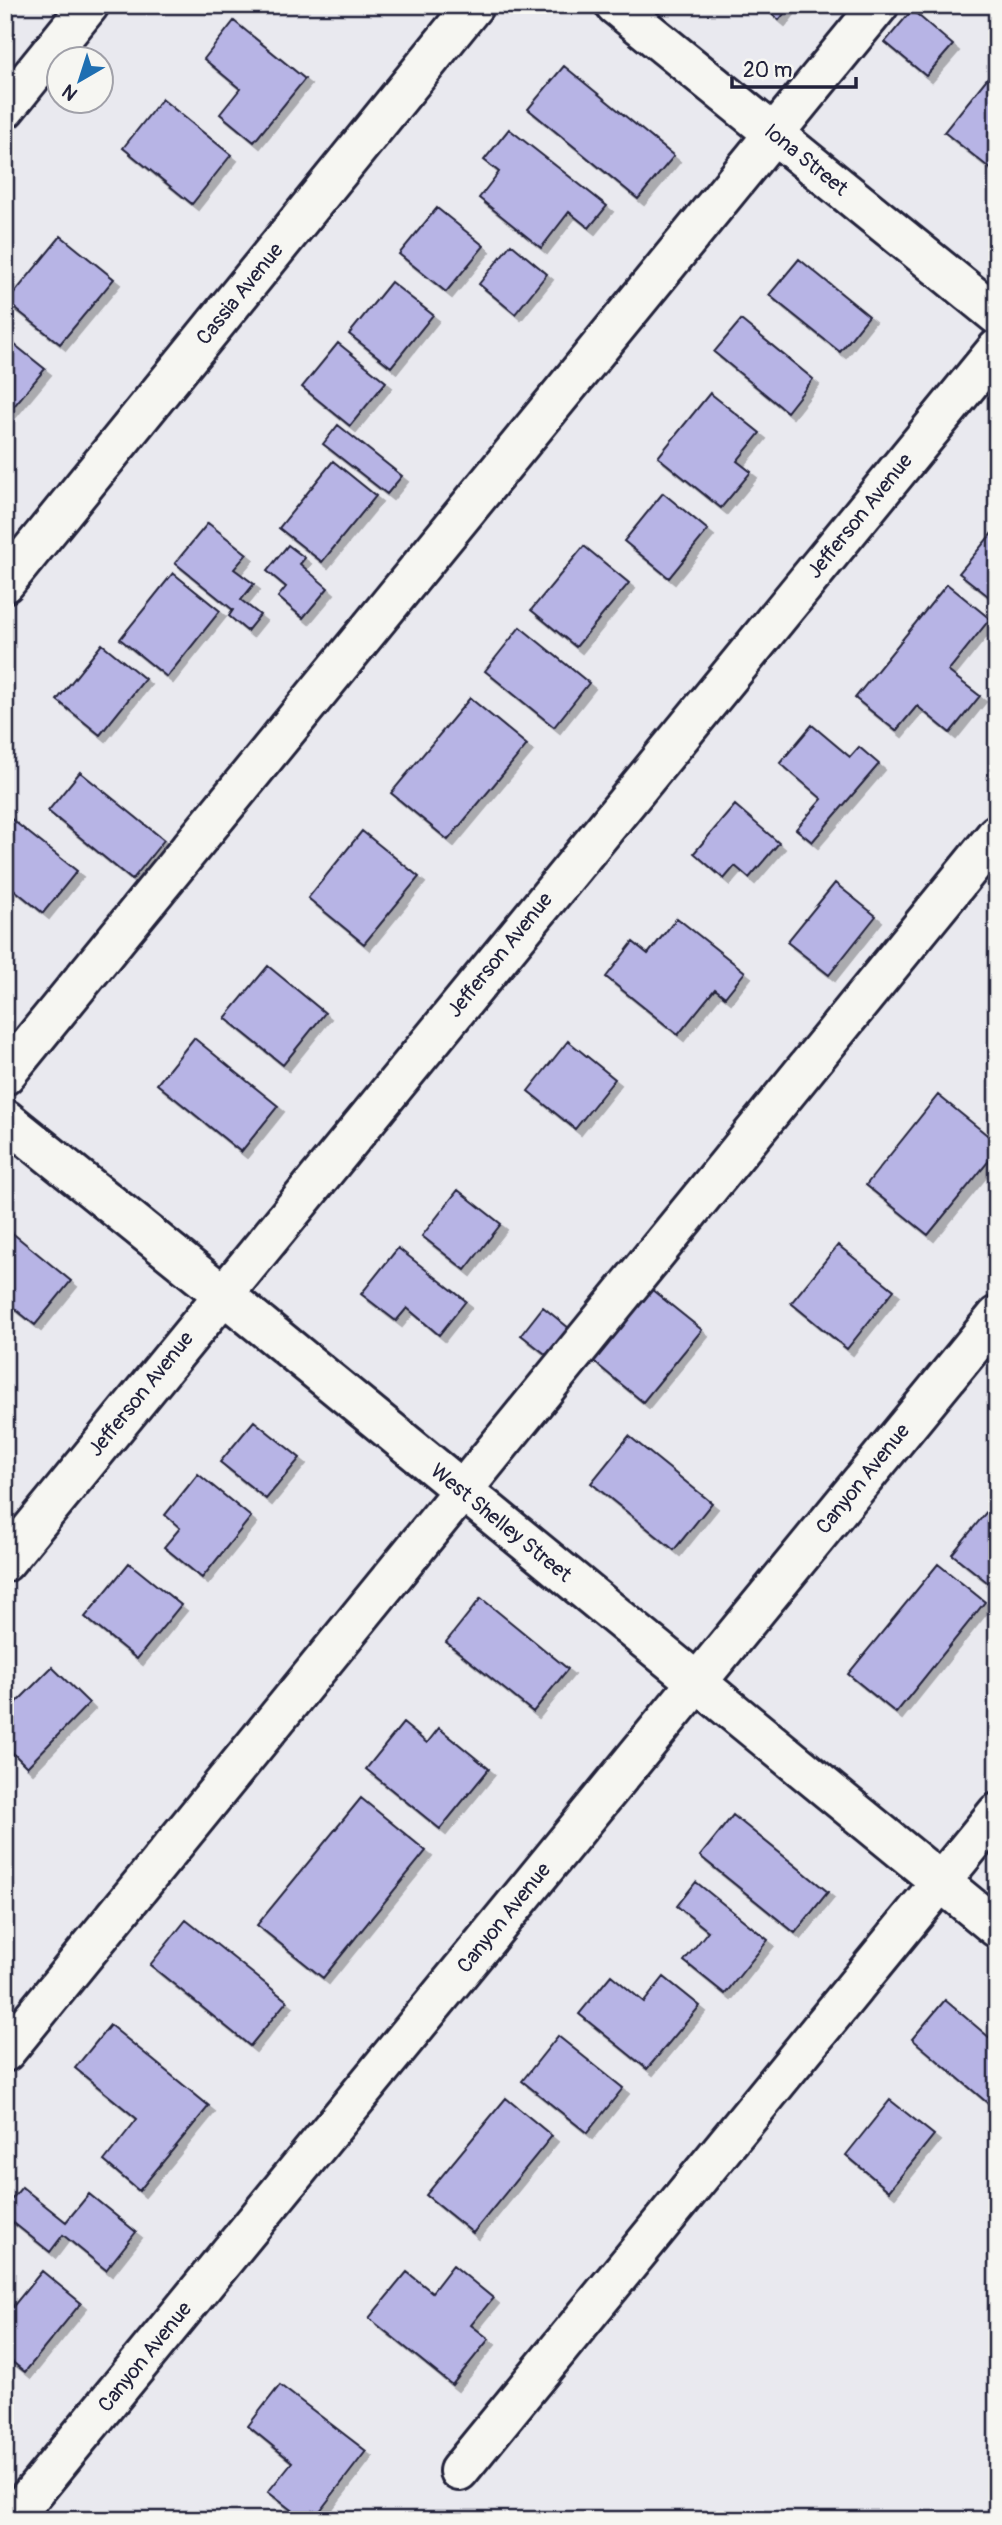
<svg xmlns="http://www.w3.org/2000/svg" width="1002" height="2525" font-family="Pangolin,sans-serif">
  <defs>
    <filter id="shadow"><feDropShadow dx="6" dy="6" stdDeviation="0" flood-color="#0004"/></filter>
  </defs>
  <rect width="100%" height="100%" fill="#e9e9ef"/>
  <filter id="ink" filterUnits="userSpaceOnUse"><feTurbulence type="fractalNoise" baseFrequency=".0143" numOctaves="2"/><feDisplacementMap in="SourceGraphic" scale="14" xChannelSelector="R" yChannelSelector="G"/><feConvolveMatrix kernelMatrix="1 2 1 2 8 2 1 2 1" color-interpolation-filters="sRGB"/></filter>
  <g filter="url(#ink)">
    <path fill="#b7b4e5" stroke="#22223b" stroke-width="2" filter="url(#shadow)" d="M761,5H791L779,20Z
      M912,10L953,45L926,76L885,42Z
      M234,21L305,79L254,142L220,114L240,89L204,59Z
      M564,66L674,156L638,199L528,109Z
      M993,71L997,74V174L944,132Z
      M162,99L231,155L192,204L123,148Z
      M509,129L607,206L589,228L569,212L541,248L479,198L499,172L484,160Z
      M437,208L484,246L446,292L399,254Z
      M61,236L114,279L60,344L7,302Z
      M511,244L547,274L515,314L479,284Z
      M799,259L869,316L840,352L769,295Z
      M391,282L433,315L391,367L349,334Z
      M741,320L813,379L787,412L714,352Z
      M5,337L45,369L5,417Z
      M338,343L386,382L350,426L302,387Z
      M710,393L760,433L737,461L751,472L721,508L658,457Z
      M338,425L402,476L387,494L323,444Z
      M333,461L376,496L322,562L279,528Z
      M663,493L708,530L669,578L624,541Z
      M208,523L247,554L234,569L254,584L241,600L260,615L247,631L229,616L233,610L175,563Z
      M997,527V603L959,573Z
      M288,545L305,558L300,564L328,588L303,618L278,597L286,587L267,571Z
      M584,546L629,583L576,647L531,610Z
      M173,573L220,611L167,677L120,639Z
      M947,584L990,619L948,671L980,696L950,733L917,706L896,731L855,698Z
      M520,627L589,683L554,727L485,671Z
      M102,644L145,679L100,735L57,700Z
      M470,698L527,745L448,840L391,793Z
      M812,725L850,757L859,747L879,764L812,842L796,829L822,799L780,763Z
      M80,772L164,840L132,880L48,811Z
      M735,805L779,843L749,878L735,866L724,879L694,853Z
      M5,814L77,871L43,913L5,882Z
      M362,831L419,877L364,944L308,898Z
      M835,883L876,916L829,975L787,942Z
      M677,918L745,972L725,997L715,989L678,1035L606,977L633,942L648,954Z
      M268,966L325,1013L283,1065L225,1018Z
      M194,1038L278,1106L241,1152L157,1084Z
      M568,1041L615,1079L575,1129L528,1091Z
      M938,1095L997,1143V1151L928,1235L866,1185Z
      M458,1190L501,1224L465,1270L422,1236Z
      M5,1227L71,1281L35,1325L5,1301Z
      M838,1245L894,1290L847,1349L791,1303Z
      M398,1248L466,1301L439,1335L407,1308L396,1321L361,1294Z
      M651,1289L702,1330L643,1402L593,1361Z
      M543,1307L575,1333L553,1360L521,1335Z
      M254,1421L300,1458L266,1499L220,1462Z
      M629,1436L712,1503L674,1550L591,1483Z
      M198,1474L251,1517L202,1578L164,1547L180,1528L165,1515Z
      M997,1499V1590L952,1554Z
      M129,1563L181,1605L137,1659L85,1617Z
      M938,1564L985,1602L896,1713L848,1674Z
      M481,1598L568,1669L533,1712L446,1642Z
      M52,1667L89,1703L27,1767L5,1745V1714Z
      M403,1723L427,1743L439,1728L489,1769L440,1829L366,1769Z
      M361,1798L426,1851L323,1978L257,1925Z
      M733,1815L828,1892L795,1933L700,1856Z
      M696,1882L768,1940L725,1994L684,1961L708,1931L677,1906Z
      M186,1920L287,2001L250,2046L150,1965Z
      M611,1975L644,2002L664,1977L700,2006L647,2069L579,2014Z
      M945,2000L997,2044V2111L912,2039Z
      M110,2025L209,2106L139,2191L104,2161L137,2119L75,2068Z
      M558,2036L623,2088L587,2133L522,2081Z
      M506,2098L552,2136L473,2233L426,2195Z
      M890,2100L934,2135L889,2191L846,2155Z
      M22,2187L66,2222L89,2194L136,2232L106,2270L63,2235L50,2252L5,2216V2207Z
      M453,2265L493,2298L471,2325L489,2339L452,2385L369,2318L407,2272L432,2292Z
      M42,2271L81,2303L25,2372L5,2356V2316Z
      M280,2385L366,2451L313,2520H304L268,2492L292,2462L248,2426Z"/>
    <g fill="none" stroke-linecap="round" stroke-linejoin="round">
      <g stroke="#22223b" stroke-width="44">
        <path id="minor" d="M615,5L997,315
          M5,109L89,5
          M5,583L474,5
          M5,1075L879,5
          M5,1119L261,1325L997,1928
          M5,1562L997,349
          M5,2052L997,834
          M459,2471L997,1813
          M11,2520L997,1316"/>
      </g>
      <use href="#minor" stroke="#f6f6f2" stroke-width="38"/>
    </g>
  </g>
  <g text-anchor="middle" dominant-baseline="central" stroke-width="6" stroke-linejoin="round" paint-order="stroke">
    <g font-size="21" fill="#22223b" stroke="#f6f6f2">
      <text transform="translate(806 160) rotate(39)">Iona Street</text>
      <text transform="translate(240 294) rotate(-51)">Cassia Avenue</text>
      <text transform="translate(860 516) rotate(-51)">Jefferson Avenue</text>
      <text transform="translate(500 955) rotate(-51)">Jefferson Avenue</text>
      <text transform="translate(141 1394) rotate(-51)">Jefferson Avenue</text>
      <text transform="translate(863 1479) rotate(-51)">Canyon Avenue</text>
      <text transform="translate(501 1523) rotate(39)">West Shelley Street</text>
      <text transform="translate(504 1918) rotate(-51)">Canyon Avenue</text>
      <text transform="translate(145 2357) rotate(-51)">Canyon Avenue</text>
    </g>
  </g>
  <rect width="1002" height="2525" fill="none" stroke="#f6f6f2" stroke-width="28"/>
  <rect x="14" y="14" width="974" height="2497" fill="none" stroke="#22223b" stroke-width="2.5" filter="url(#ink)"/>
  <g transform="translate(80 80) rotate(219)"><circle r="33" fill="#f6f6f2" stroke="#a1a1a9" stroke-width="2"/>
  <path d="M0-5L12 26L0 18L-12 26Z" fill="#1f6fb2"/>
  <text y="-10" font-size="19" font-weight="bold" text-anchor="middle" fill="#22223b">N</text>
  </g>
  <path d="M732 77v10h124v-10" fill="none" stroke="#22223b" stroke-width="3.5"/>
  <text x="743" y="77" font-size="21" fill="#22223b" stroke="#f6f6f2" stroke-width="5" paint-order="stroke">20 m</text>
</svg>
